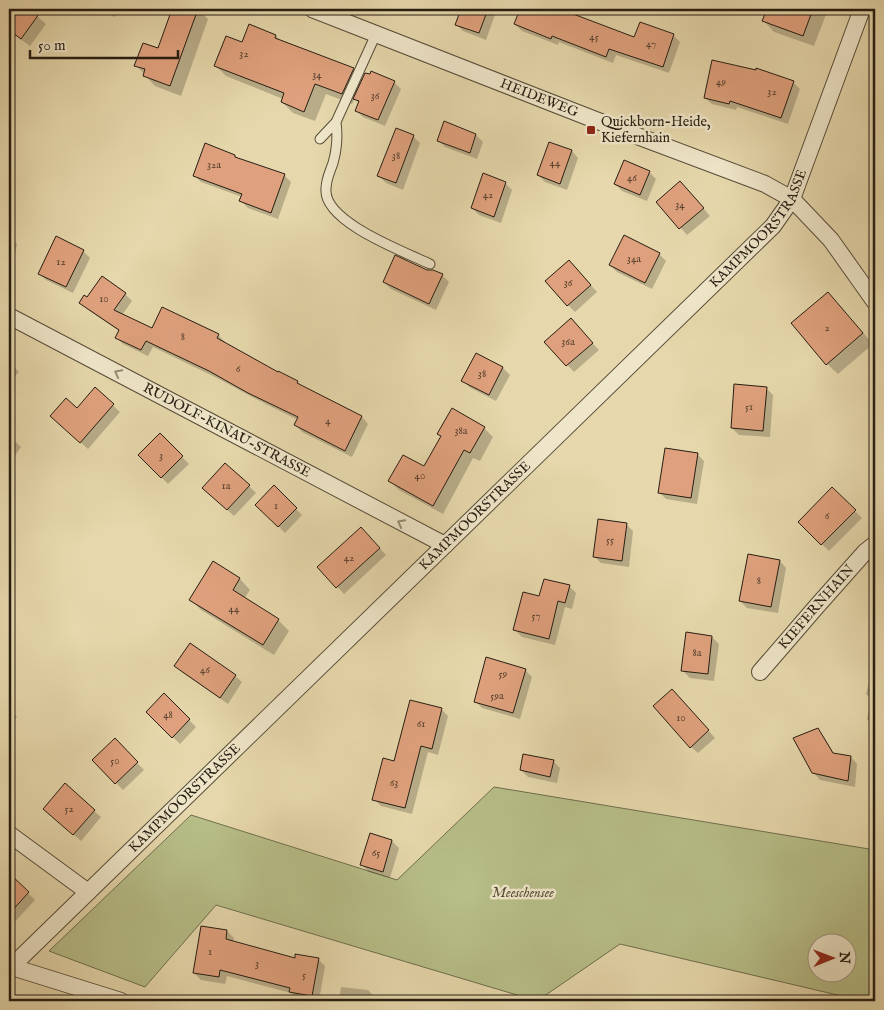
<svg xmlns="http://www.w3.org/2000/svg" width="884" height="1010" font-family="'IM FELL English',serif">
  <rect width="100%" height="100%" fill="#e6d8ac"/>
  <filter id="stains"><feTurbulence type="fractalNoise" baseFrequency=".004" numOctaves="4"/><feColorMatrix values="0 0 0 0 .2 0 0 0 0 .09 0 0 0 0 .02 0 0 0 .5 -.17"/></filter>
  <radialGradient id="worn" r=".72"><stop offset=".6" stop-color="#630" stop-opacity="0"/><stop offset="1" stop-color="#630" stop-opacity=".3"/></radialGradient>
  <path fill="#b7be88" stroke="#6e6e4d" fill-rule="evenodd" d="M494,787L875,850V1001H863L620,944L537,1001L216,905L145,987L49,951L191,815L397,880ZM816,942H846V972H816Z"/>
  <path fill="#0003" d="M9,9H29L46,24L30,46L9,31Z
    M95,9H119L115,17Z
    M173,9H198L208,19L181,96L155,86L136,65L158,50Z
    M462,9H497L486,40L463,31L456,24Z
    M522,9H559L635,39L673,35L680,42L669,73L616,55L613,63L559,42L558,45L522,31L515,24Z
    M768,9H828L814,46L774,32L764,21Z
    M276,36L281,41L353,69L363,80L371,76L394,82L401,89L385,126L363,117L356,110L359,103L355,99L352,104L326,94L315,121L293,113L282,102L283,99L226,76L216,66L243,44Z
    M793,82L800,89L788,124L737,107L736,110L712,104L705,98Z
    M445,123L476,135L483,142L477,159L445,147L438,140Z
    M413,136L420,143L403,190L386,183L379,176Z
    M572,151L578,158L567,190L545,182L538,175Z
    M235,156L238,159L284,175L291,182L278,219L248,208L241,201L242,197L201,182L194,175Z
    M649,172L656,179L647,201L622,191L615,184Z
    M505,183L512,190L501,223L479,215L472,208Z
    M687,189L710,216L687,235L658,202Z
    M9,236L17,244L11,271H9Z
    M83,251L90,258L73,293L46,280L39,273Z
    M659,254L666,261L652,289L617,272L610,265Z
    M576,268L597,292L575,312L568,305Z
    M427,271H432L442,275L449,282L436,310L391,289L384,282Z
    M125,294L132,301L122,315L153,330L218,335L225,342L224,344L278,374L297,382L303,387L362,417L368,424L352,457L302,432L296,425L298,420L256,399L217,378L153,347L148,356L123,344L116,337L119,331L88,310L81,303L88,298Z
    M838,304L873,344L838,374L827,364Z
    M577,327L599,350L574,372L546,342Z
    M476,354L503,368L510,375L496,401L469,387L463,380Z
    M9,362L19,372L9,382Z
    M766,388L773,395L770,437L739,435L732,428Z
    M95,389L120,412L88,449L59,423L77,410Z
    M484,428L493,437L480,461L473,458L443,514L399,490L390,481L425,468L442,437L439,434Z
    M9,435L21,447L9,464Z
    M160,435L189,464L168,484L140,455Z
    M697,454L704,461L697,504L666,499L659,492Z
    M249,486L256,493L234,516L211,495Z
    M274,487L302,515L285,533L257,505Z
    M832,489L862,518L829,551L799,522Z
    M626,524L633,531L629,567L601,563L594,556Z
    M368,535L386,555L344,594L319,567Z
    M780,561L786,568L778,613L747,608L740,601Z
    M213,563L240,579L250,590L244,599L278,620L289,631L274,655L201,610L191,600Z
    M569,586L576,593L572,609L565,607L555,645L522,637L515,630L540,597Z
    M712,637L719,644L714,681L690,678L683,671Z
    M176,666L235,676L242,682L228,704L183,673Z
    M525,670L532,677L520,719L482,708L475,701Z
    M871,674L875,675V728L867,719L871,699L866,694Z
    M164,695L196,727L180,744L148,712Z
    M679,697L715,738L698,753L691,747Z
    M9,708L17,717L9,726Z
    M441,709L448,716L438,755L428,752L412,814L381,806L374,799L395,763Z
    M817,730L824,737L835,755L851,757L857,764L855,787L820,780L813,772Z
    M115,740L144,770L123,790L94,760Z
    M553,761L560,768L557,783L528,777L521,770Z
    M94,811L101,817L81,841L51,815Z
    M392,841L399,848L390,878L369,872L362,865Z
    M9,875L35,900L10,927L9,926Z
    M227,931L234,938L233,942L296,959H318L325,966L319,1001L297,999L291,993L227,976L225,984L201,980L194,973Z
    M341,987L368,990L375,997L374,1001H339Z
    M737,994L760,1001H734Z"/>
  <path fill="#dfa17d" stroke="#261d12" d="M9,9H31L39,14L21,39L9,30Z
    M172,9H198L170,86L143,76L145,69L134,66L143,43L158,48Z
    M461,9H488L479,33L455,25Z
    M520,9H560L634,37L640,22L674,34L663,67L609,49L606,57L552,36L551,39L514,24Z
    M767,9H813L803,36L762,21Z
    M249,24L276,35L275,38L354,68L342,94L315,84L304,112L281,102L284,93L214,66L226,36L242,42Z
    M712,60L756,70V68L794,81L781,118L730,101L729,104L704,98Z
    M371,71L395,81L378,120L355,111L359,101L353,99L365,73L370,74Z
    M444,121L476,134L470,153L437,141Z
    M396,128L414,135L396,183L377,176Z
    M549,142L572,150L560,184L537,175Z
    M205,143L235,155V157L285,174L271,213L239,201L242,194L193,176Z
    M624,160L650,171L640,195L614,184Z
    M483,173L506,182L494,217L471,208Z
    M680,181L704,208L679,229L656,202Z
    M624,235L660,253L645,283L609,265Z
    M56,236L84,250L66,287L38,274Z
    M395,255L427,270H433L443,274L429,304L383,282Z
    M569,260L591,285L567,306L545,281Z
    M102,276L126,293L114,310L152,328L162,307L219,334L217,338L278,372V371L298,381L297,383L362,416L345,451L294,425L298,417L248,393L209,371L146,341L141,350L115,338L119,330L79,303L84,295L87,297Z
    M828,292L863,333L826,365L791,323Z
    M571,318L593,343L566,366L544,342Z
    M476,353L503,367L489,395L461,381Z
    M734,384L767,387L763,431L731,428Z
    M95,387L114,404L80,443L50,416L66,398L77,408Z
    M452,408L485,427L470,453L464,450L433,506L388,481L403,455L424,466L441,436L437,434Z
    M160,433L183,456L161,478L138,455Z
    M665,448L698,453L691,498L658,493Z
    M225,463L250,485L227,510L202,488Z
    M274,485L297,508L278,527L255,505Z
    M832,487L856,510L821,545L798,522Z
    M598,519L627,523L622,561L593,557Z
    M361,527L380,548L336,588L317,567Z
    M748,554L780,560L771,607L739,601Z
    M213,561L240,578L233,590L279,619L263,645L189,600Z
    M544,579L570,585L565,603L558,601L549,639L513,630L523,592L539,596Z
    M686,632L712,636L708,674L681,671Z
    M190,643L236,675L220,698L174,666Z
    M486,657L526,669L513,713L474,702Z
    M672,689L709,730L690,748L653,706Z
    M164,693L190,719L172,738L146,712Z
    M410,700L442,708L432,749L421,746L405,808L372,800L383,758L394,761Z
    M818,728L833,753L851,756L848,781L812,773L793,738Z
    M115,738L138,762L115,784L92,760Z
    M523,754L554,760L550,777L520,770Z
    M65,783L95,810L73,835L43,809Z
    M370,833L392,840L383,872L360,865Z
    M9,873L29,892L9,914Z
    M201,926L227,930L226,939L295,958V954L319,958L312,996L289,992L290,988L220,970L219,977L193,973Z"/>
  <g fill="none" stroke-linecap="round" stroke-linejoin="round">
    <g stroke="#564c38" stroke-width="11">
      <path id="lane" d="M336,122C338,137 337,149 333,163C330,172 326,179 326,189C323,222 405,252 430,264
        M320,139L336,122L376,34"/>
    </g>
    <g stroke="#564c38" stroke-width="18">
      <g id="street">
        <path id="s1" d="M312,9L616,128L765,184L792,199L831,240L875,302"/>
        <path id="s2" d="M9,316L445,545"/>
        <path id="s3" d="M760,672L817,606L865,552L875,544"/>
        <path d="M9,834L88,892"/>
        <path d="M12,967L121,1001"/>
        <path id="s4" d="M9,969L773,226L792,199L862,9"/>
      </g>
    </g>
    <use href="#lane" stroke="#efe6c9" stroke-width="9"/>
    <use href="#street" stroke="#efe6c9" stroke-width="16"/>
  </g>
  <defs><path id="oneway-chevron" d="M-2-3.5L2.5 0L-2 3.5" fill="none" stroke-width="1.6" stroke-linecap="round" stroke-linejoin="round" transform="scale(1.25)"/></defs>
  <g stroke="#958c77">
    <use href="#oneway-chevron" transform="translate(118 373) rotate(-152)"/>
    <use href="#oneway-chevron" transform="translate(401 523) rotate(-152)"/>
  </g>
  <rect fill="#8f2418" stroke="#efe6c9" stroke-width="2" x="586" y="125" width="10" height="10" rx="2.5"/>
  <g text-anchor="middle" dominant-baseline="central" stroke-width="5" stroke-linejoin="round" paint-order="stroke">
    <g font-size="11" fill="#543e2d">
      <text x="594" y="37">45</text>
      <text x="651" y="44">47</text>
      <text x="244" y="54">32</text>
      <text x="317" y="75">34</text>
      <text x="721" y="82">49</text>
      <text x="772" y="92">32</text>
      <text x="375" y="96">36</text>
      <text x="396" y="156">38</text>
      <text x="555" y="163">44</text>
      <text x="214" y="165">32a</text>
      <text x="632" y="178">46</text>
      <text x="488" y="195">42</text>
      <text x="680" y="205">34</text>
      <text x="634" y="259">34a</text>
      <text x="61" y="262">12</text>
      <text x="568" y="283">36</text>
      <text x="104" y="299">10</text>
      <text x="827" y="328">2</text>
      <text x="183" y="337">8</text>
      <text x="568" y="342">36a</text>
      <text x="238" y="369">6</text>
      <text x="482" y="374">38</text>
      <text x="749" y="407">51</text>
      <text x="328" y="421">4</text>
      <text x="461" y="431">38a</text>
      <text x="161" y="456">3</text>
      <text x="420" y="476">40</text>
      <text x="226" y="486">1a</text>
      <text x="276" y="506">1</text>
      <text x="827" y="516">6</text>
      <text x="610" y="540">55</text>
      <text x="349" y="558">42</text>
      <text x="759" y="581">8</text>
      <text x="234" y="609">44</text>
      <text x="536" y="616">57</text>
      <text x="697" y="653">8a</text>
      <text x="205" y="670">46</text>
      <text x="503" y="674">59</text>
      <text x="497" y="696">59a</text>
      <text x="168" y="715">48</text>
      <text x="681" y="718">10</text>
      <text x="421" y="724">61</text>
      <text x="115" y="761">50</text>
      <text x="394" y="783">63</text>
      <text x="69" y="809">52</text>
      <text x="376" y="853">65</text>
      <text x="210" y="952">1</text>
      <text x="257" y="964">3</text>
      <text x="304" y="975">5</text>
    </g>
    <g font-size="14" fill="#261d12" stroke="#efe6c9">
      <text stroke="none"><textPath href="#s1" startOffset="244">HEIDEWEG</textPath></text>
      <text stroke="none"><textPath href="#s4" startOffset="1055">KAMPMOORSTRASSE</textPath></text>
      <text stroke="none"><textPath href="#s2" startOffset="246">RUDOLF-KINAU-STRASSE</textPath></text>
      <text stroke="none"><textPath href="#s4" startOffset="650">KAMPMOORSTRASSE</textPath></text>
      <text stroke="none"><textPath href="#s3" startOffset="86">KIEFERNHAIN</textPath></text>
      <text stroke="none"><textPath href="#s4" startOffset="245">KAMPMOORSTRASSE</textPath></text>
    </g>
    <g font-size="14" fill="#261d12" stroke="#efe6c9" text-anchor="start">
      <text x="601" y="122">Quickborn-Heide,<tspan x="601" dy="16">Kiefernhain</tspan></text>
    </g>
    <g font-size="14" font-style="italic" fill="#524d35" stroke="#efe6c9">
      <text x="523" y="893">Meeschensee</text>
    </g>
  </g>
  <rect width="884" height="1010" fill="none" stroke="#e6d8ac" stroke-width="30"/>
  <rect x="10" y="10" width="864" height="990" fill="none" stroke="#261d12" stroke-width="2.5"/>
  <rect x="15" y="15" width="854" height="980" fill="none" stroke="#261d12"/>
  <g transform="translate(832 958) rotate(89)"><circle r="24" fill="#efe6c9" stroke="#9f9680"/>
  <path d="M0-4L9 19L0 12L-9 19Z" fill="#8f2418"/>
  <text y="-8" font-size="14" font-weight="bold" text-anchor="middle" fill="#261d12">N</text>
  </g>
  <path d="M30 50v8h148v-8" fill="none" stroke="#261d12" stroke-width="2.5"/>
  <text x="38" y="50" font-size="15" fill="#261d12" stroke="#efe6c9" stroke-width="4" paint-order="stroke">50 m</text>
  <rect width="100%" height="100%" filter="url(#stains)"/>
  <rect width="100%" height="100%" fill="url(#worn)"/>
</svg>
